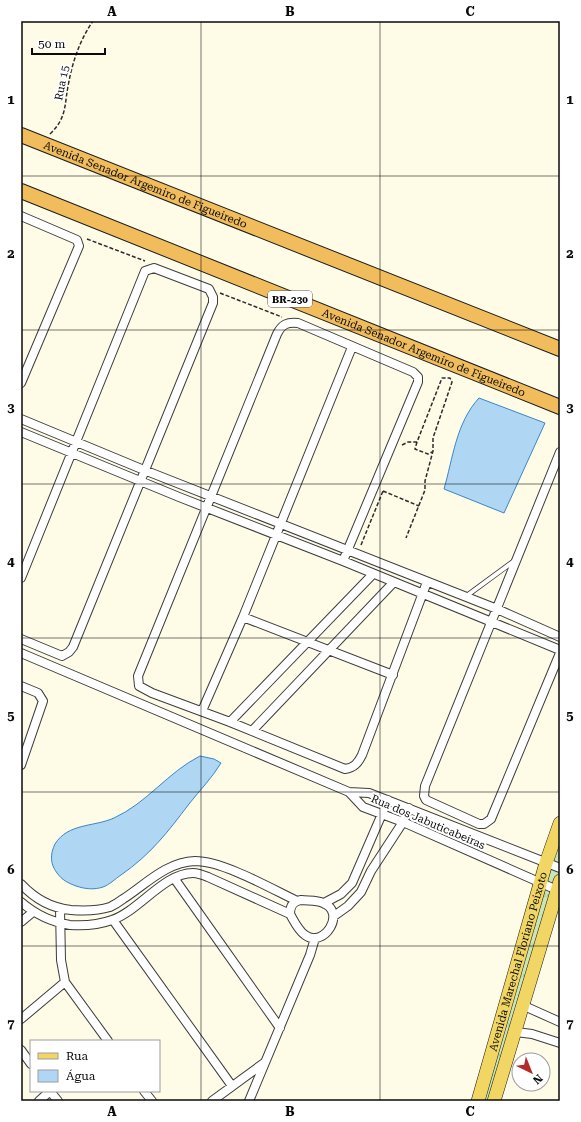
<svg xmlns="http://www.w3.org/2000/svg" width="581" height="1122" font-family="'Roboto Serif',serif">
  <defs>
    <pattern id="grass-tufts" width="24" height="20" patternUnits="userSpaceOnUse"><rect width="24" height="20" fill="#cbe5b4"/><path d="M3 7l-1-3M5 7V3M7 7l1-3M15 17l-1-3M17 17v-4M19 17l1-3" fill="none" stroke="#adc399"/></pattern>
  </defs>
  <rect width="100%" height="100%" fill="#fefbe7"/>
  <path fill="url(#grass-tufts)" d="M560,826V866L548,862Z
    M548,867L560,871L505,1059L491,1101H480Z"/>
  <path fill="#afd6f3" stroke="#3987c6" d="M479,398L545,423L504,513L444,489C453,458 456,423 479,398Z
    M200,756L214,759L221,763C212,778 200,790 189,804C167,833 151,854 121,875C115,879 109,885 103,887C94,890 85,889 76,886C68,883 62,880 57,873C50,864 50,854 55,844C68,823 94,827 114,818C147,803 168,772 200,756Z"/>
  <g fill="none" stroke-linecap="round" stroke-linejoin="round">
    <g stroke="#3d3d3d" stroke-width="5.5">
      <path id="service" d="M465,597L514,561"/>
    </g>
    <g stroke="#3d3d3d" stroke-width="10">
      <path id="minor" d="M21,216L77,240L79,246L21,383
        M21,419L144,470L497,609L560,637
        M21,432L179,497L343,561L560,650
        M560,452L425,786L424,796L426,800L479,824H484L491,819L560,653
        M343,561L418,382V377L413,372L298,323C287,322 282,324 277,334L138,676L139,686L152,693L230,722L345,769C354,768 358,763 362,755L427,582
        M21,578L145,271L154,268L209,289L213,297V303L73,647L69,652L62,656L21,639
        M243,617L393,675
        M21,653L349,792L369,793L560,868
        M21,686L38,693L43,701L21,765
        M202,711L243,617L352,347
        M230,722L373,574
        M252,731L393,583
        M349,792L363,807L403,822L557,890
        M174,878L280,1028
        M21,884C34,898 51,908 71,910C84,911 97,911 110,907C114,905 119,902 123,899C145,885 166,862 195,861C223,861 270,888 297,901
        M301,900C308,901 317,900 323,903C347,912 324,949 305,935C298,930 294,921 290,914C290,906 293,901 301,900Z
        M21,902C35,914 51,922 70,925C84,926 98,925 112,920C139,911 164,873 193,873C198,873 203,875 208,877L290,914
        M324,903L341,894L352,883L388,800
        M60,909L61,960L65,982L108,1041
        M334,916L348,906L361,892L371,871L403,822L409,808
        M113,920L232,1086
        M21,922L33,912
        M522,1005L560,1022
        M21,1019L65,982
        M516,1032L532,1034L560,1043
        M21,1050L31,1064
        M144,1091L152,1101
        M39,1101L50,1091L58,1101
        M212,1101L264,1063
        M249,1101L310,955L315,938"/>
    </g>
    <g stroke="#1b1b1b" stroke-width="14">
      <g id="primary">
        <path id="s1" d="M478,1101L546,863L560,823"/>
        <path d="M494,1101L560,881"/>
      </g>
    </g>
    <g stroke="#1b1b1b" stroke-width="16">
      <g id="trunk">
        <path id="s2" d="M21,135L560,349"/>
        <path id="s3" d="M21,191L560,407"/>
      </g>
    </g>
    <path stroke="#2c2c2c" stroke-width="1.5" stroke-dasharray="4 2" stroke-linecap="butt" d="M50,134C68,117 64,103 69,81C73,60 81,38 93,21
      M87,239L145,261
      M220,293L282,317
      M417,442L415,449L428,454L432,452
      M402,445L408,442H417L442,378H450L452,382L433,438V451L425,481V490L406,538
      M383,491L419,506
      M361,545L383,491"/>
    <use href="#service" stroke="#fff" stroke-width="4"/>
    <use href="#minor" stroke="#fff" stroke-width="8"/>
    <use href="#primary" stroke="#f2d663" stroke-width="13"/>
    <use href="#trunk" stroke="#f0bc5c" stroke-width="14"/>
  </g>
  <path fill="none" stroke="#0a0a0a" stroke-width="1" stroke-opacity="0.55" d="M201,21V1101M380,21V1101M21,176H560M21,330H560M21,484H560M21,638H560M21,792H560M21,946H560"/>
  <g text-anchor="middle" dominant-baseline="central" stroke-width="4" stroke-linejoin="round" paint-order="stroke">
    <rect fill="#fff" stroke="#545454" stroke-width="1" x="268" y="291" width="44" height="16" rx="3"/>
    <g font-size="10" font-weight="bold" fill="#0a0a0a">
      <text x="290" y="299">BR-230</text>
    </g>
    <g font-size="11" fill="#0a0a0a" stroke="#fff">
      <text transform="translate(62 83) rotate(-79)">Rua 15</text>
      <text stroke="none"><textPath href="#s2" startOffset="134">Avenida Senador Argemiro de Figueiredo</textPath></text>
      <text stroke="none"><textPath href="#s3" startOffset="434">Avenida Senador Argemiro de Figueiredo</textPath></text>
      <text transform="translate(428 822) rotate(23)">Rua dos Jabuticabeiras</text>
      <text stroke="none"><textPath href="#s1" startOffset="145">Avenida Marechal Floriano Peixoto</textPath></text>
    </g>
  </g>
  <rect width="581" height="1122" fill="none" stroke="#ffffff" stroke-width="44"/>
  <rect x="30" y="1040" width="130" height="52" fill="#ffffff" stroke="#9d9d9d"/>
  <rect x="38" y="1053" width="20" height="6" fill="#f2d663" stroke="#9d9d9d"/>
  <text x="66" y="1060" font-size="12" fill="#0a0a0a">Rua</text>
  <rect x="38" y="1070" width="20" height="12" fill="#afd6f3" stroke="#9d9d9d"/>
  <text x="66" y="1080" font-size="12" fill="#0a0a0a">Água</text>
  <g transform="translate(531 1072) rotate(137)"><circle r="19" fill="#ffffff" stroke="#9d9d9d"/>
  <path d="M0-3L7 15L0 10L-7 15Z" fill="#b22a2a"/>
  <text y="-6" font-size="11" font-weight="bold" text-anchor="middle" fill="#0a0a0a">N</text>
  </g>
  <path d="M32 48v6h73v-6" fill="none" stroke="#0a0a0a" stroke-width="2"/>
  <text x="38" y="48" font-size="12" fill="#0a0a0a" stroke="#ffffff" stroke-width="3" paint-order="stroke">50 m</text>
  <rect x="22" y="22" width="537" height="1078" fill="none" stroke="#0a0a0a" stroke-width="1.5"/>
  <g font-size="13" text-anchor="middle" font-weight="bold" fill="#0a0a0a">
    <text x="112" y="16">A</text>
    <text x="290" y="16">B</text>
    <text x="470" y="16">C</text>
    <text x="11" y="104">1</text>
    <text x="570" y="104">1</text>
    <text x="11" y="258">2</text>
    <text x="570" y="258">2</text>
    <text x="11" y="412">3</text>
    <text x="570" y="412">3</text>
    <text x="11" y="566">4</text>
    <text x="570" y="566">4</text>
    <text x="11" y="720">5</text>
    <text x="570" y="720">5</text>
    <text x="11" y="874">6</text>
    <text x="570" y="874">6</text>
    <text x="11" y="1028">7</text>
    <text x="570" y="1028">7</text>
    <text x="112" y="1116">A</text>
    <text x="290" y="1116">B</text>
    <text x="470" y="1116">C</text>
  </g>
</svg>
